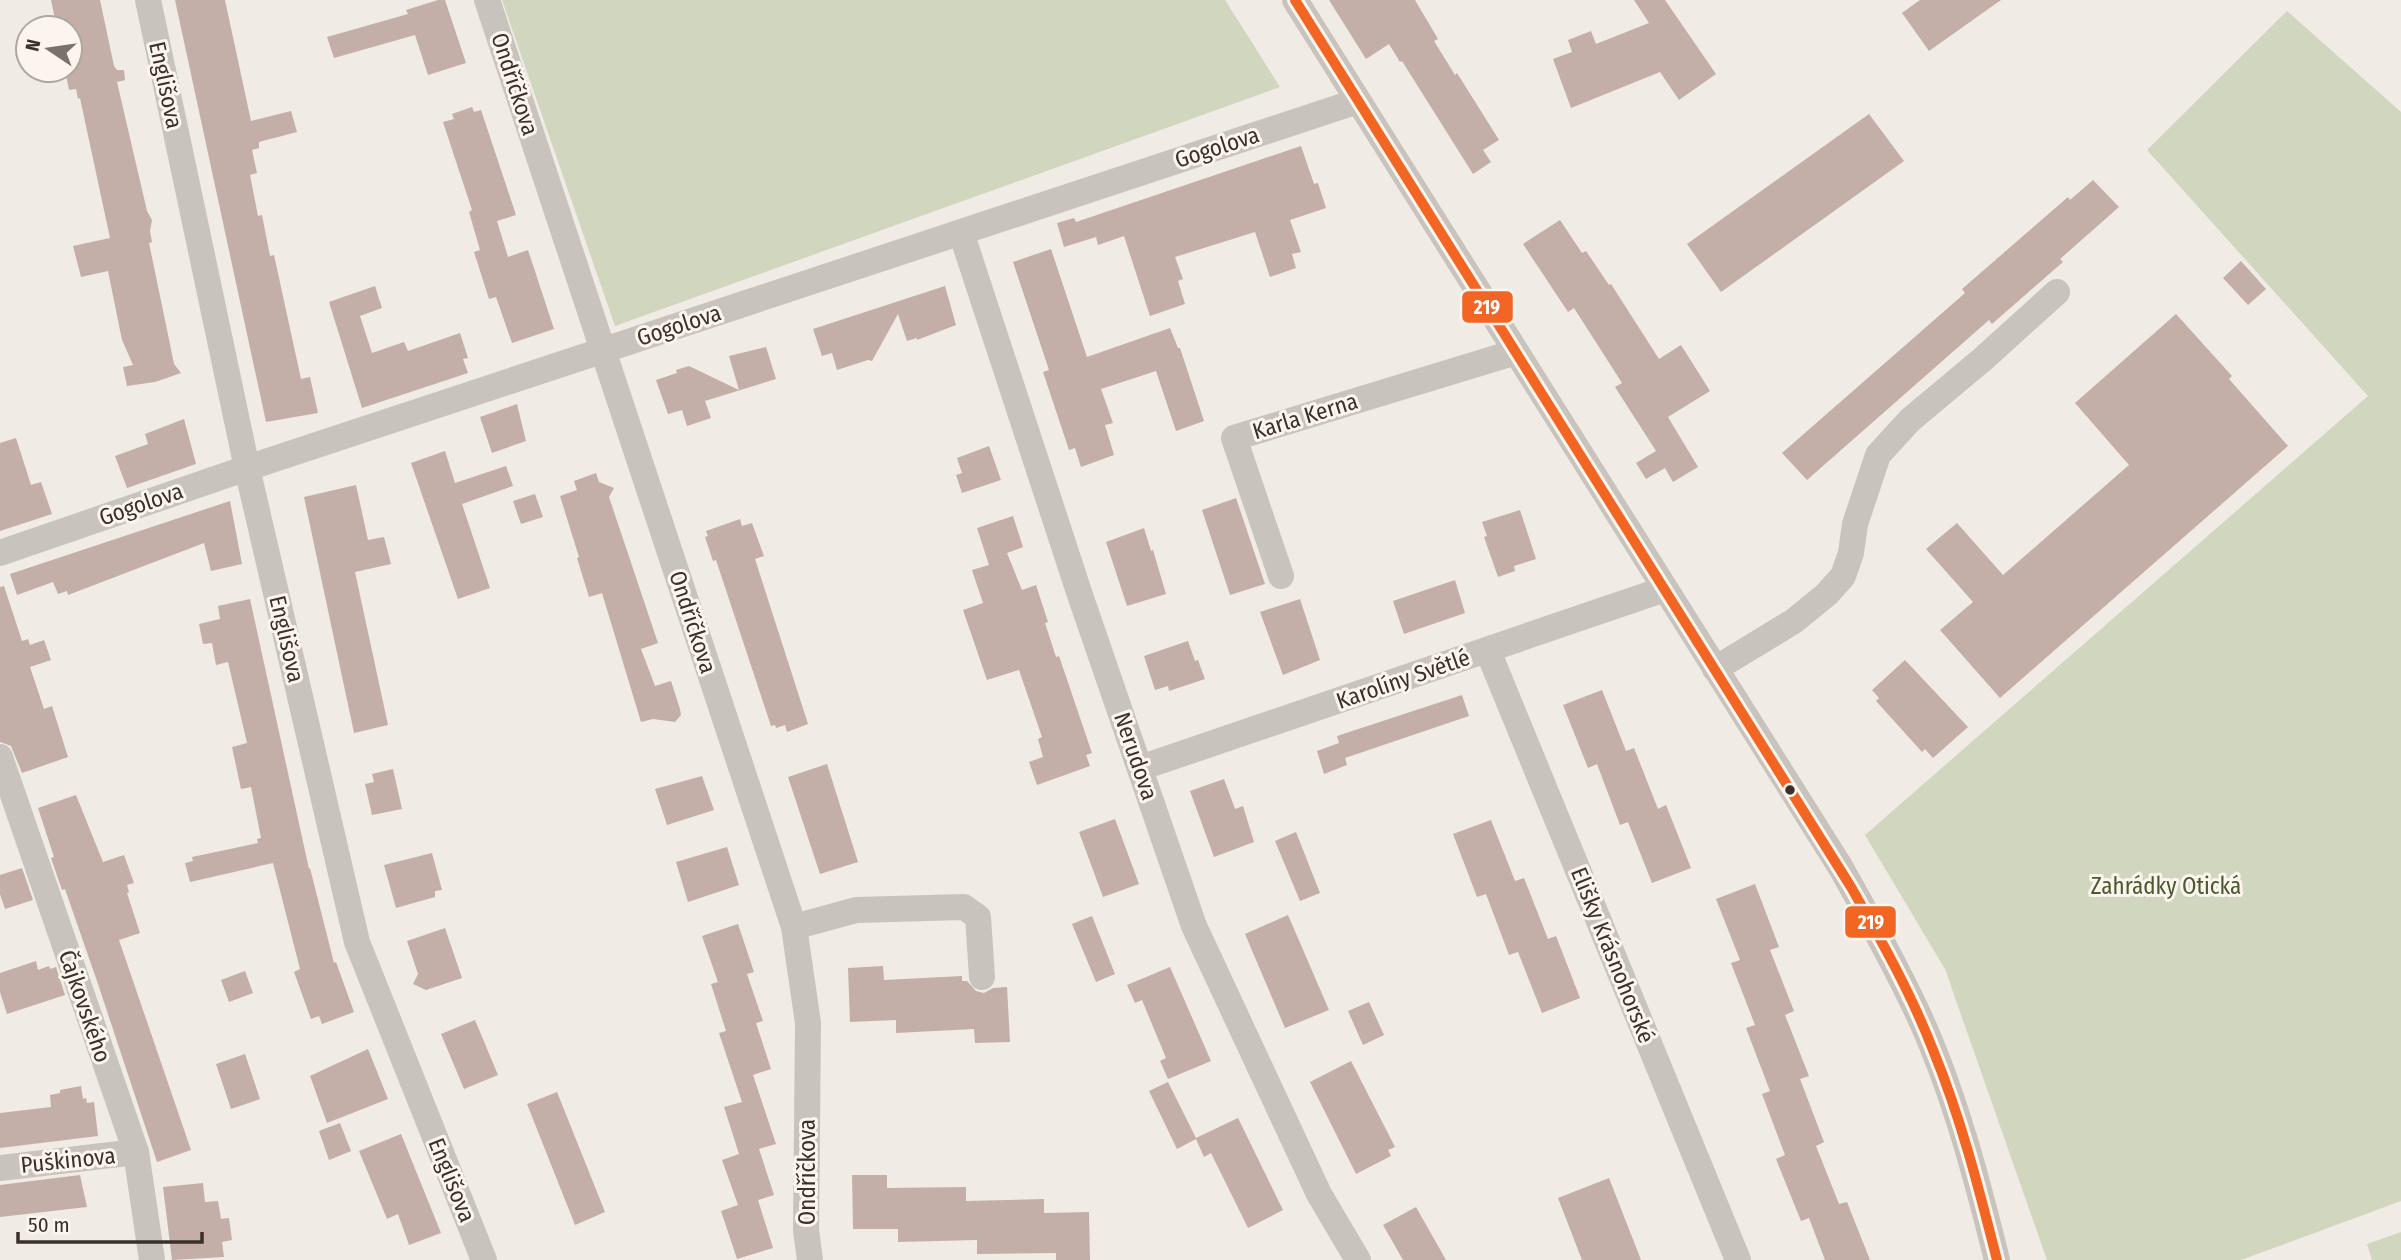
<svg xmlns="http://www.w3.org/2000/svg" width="2401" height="1260" font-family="'Fira Sans Condensed',sans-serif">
  <rect width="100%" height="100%" fill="#f0ebe5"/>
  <path fill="#d1d6bf" d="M502,0H1225L1280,87L615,326Z
    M2287,11L2401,112V1201L2241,1260H2047L1945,969L1865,835L2368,396L2147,150Z
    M2401,1232V1260H2372L2367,1244Z"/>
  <path fill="#c3afa7" d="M51,0H100L114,66L117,70H124L125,80L117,82L147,211L152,220L150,231L152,242L149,243L165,320L174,364L181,373L155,382L127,386L123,367L133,365L122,340L108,271L81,277L73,246L110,238L80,98L78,99L76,89L69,90L65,70H70V28H57Z
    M175,0H225L251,121L291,111L297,132L259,142V148L252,150L257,173L250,175L258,216L262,215L270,256L274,255L301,379L310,377L318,413L266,422Z
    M438,0H445L466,63L428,75L415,35L334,58L327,37L408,14L406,10Z
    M1329,0H1415L1438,39L1434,41L1455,75L1457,73L1499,140L1483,150L1491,162L1473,174L1402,61L1400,62L1389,44L1366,59Z
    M1634,0H1665L1716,74L1679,100L1660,72L1571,108L1553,59L1572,52L1568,40L1591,31L1596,44L1649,23Z
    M1920,0H2001L1929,51L1902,13Z
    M472,107L474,112L481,110L516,215L497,221L508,257L528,250L554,329L512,343L496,297L489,299L474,252L480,250L469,212L472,210L443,122L454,119L452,114Z
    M1869,114L1904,161L1721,292L1687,244Z
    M1301,146L1314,184L1318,183L1326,208L1290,220L1301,252L1292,254L1296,268L1270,277L1255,232L1175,257L1183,279L1178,281L1185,304L1150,316L1124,236L1098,245L1096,237L1064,247L1057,223L1074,218L1076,222Z
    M2093,180L2119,207L2060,259L2063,262L1992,324L1989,320L1807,480L1782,453L1965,293L1962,289L2068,197L2070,200Z
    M1560,220L1582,253L1586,251L1609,285L1611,284L1659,359L1681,345L1710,391L1668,417L1698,467L1673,482L1665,468L1646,479L1636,463L1656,451L1615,387L1622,383L1574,308L1568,312L1523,244Z
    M1051,249L1087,357L1170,328L1178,348H1180L1204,421L1176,431L1156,371L1101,389L1113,423L1105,425L1114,455L1081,467L1075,448L1069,450L1043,372L1049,370L1013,262Z
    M2241,261L2266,289L2248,305L2223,278Z
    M375,286L382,308L360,316L372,353L404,342L408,351L460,333L468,358L463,359L468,373L362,408L329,302Z
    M945,286L956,325L917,340V338L907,341L898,314L872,361L868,360L837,370L832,353L822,356L813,329Z
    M2176,314L2232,376L2229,379L2288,446L2000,698L1940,630L1973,602L1926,549L1957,523L2003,575L2129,465L2075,403Z
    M766,347L776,379L705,401L711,418L687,426L682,410L668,414L656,380L677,373L676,370L689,366L739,390L729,356Z
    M517,404L526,441L492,453L480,417Z
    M184,419L196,464L127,488L115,456L148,444L145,434Z
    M16,438L31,485L41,482L52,514L0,531V443Z
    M989,446L1001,480L962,493L956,475L962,473L957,458Z
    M445,451L455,483L506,466L513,486L462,504L490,588L458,599L411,463Z
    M596,473L599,482L614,488L609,497L658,643L641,649L655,686L671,681L680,709L681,715L675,722L653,719L641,722L602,593L589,597L577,558L579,557L560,496L577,490L574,481Z
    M356,485L368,540L384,537L391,564L355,572L388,725L354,733L304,497Z
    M535,494L543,517L521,524L513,501Z
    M1236,498L1265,584L1230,595L1202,510Z
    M230,501L242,564L211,571L204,543L68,595L67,591L58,594L53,582L17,595L10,574Z
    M1520,510L1536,559L1514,566L1515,571L1498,577L1484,537L1487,536L1482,522Z
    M1013,516L1023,547L1007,553L1022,590L1036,585L1048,622L1045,623L1056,657L1059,656L1092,753L1086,755L1090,766L1037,785L1029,762L1043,757L1038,739L1042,737L1019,670L987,680L963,610L983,603L972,570L989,565L977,528Z
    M740,519L742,526L752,523L764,556L755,559L808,724L787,732L785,725L776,728L775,725L771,726L716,560L713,561L705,537L708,536L706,531Z
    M1144,528L1151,551L1153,550L1166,594L1127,606L1106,542Z
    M1455,580L1465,613L1404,634L1393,601Z
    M4,586L22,641L28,639L30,645L44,640L51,660L30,667L44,709L52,706L68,757L22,773L11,746L0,742V587Z
    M250,599L309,869L310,868L334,963L336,962L354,1012L322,1024L319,1016L311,1019L294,972L300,969L273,863L190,882L185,863L193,861L192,857L258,843L257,839L261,838L251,787L241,789L232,747L247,743L228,662L216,665L212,643L203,644L199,624L220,619L218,606Z
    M1300,599L1320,660L1283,675L1260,612Z
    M1188,641L1195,661L1198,660L1205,679L1169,691L1168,686L1155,690L1144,656Z
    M1905,660L1968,727L1933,758L1925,749L1922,752L1876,701L1879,698L1872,690Z
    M1602,690L1626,751L1634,748L1658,809L1666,805L1691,868L1652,883L1628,822L1620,825L1597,764L1588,768L1563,705Z
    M1462,695L1469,716L1345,758L1347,765L1324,774L1317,751L1339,743L1337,736Z
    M827,764L858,862L820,874L788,777Z
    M393,769L402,809L372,815L365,784L374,782L372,774Z
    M702,776L714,810L667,825L655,789Z
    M1224,779L1235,809L1243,806L1254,842L1214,857L1190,791Z
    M76,795L103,862L124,855L134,883L127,885L129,892L127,893L140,933L119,940L191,1150L157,1162L98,984L65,889L62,890L51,858L54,857L38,808Z
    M1115,819L1139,884L1103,897L1079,832Z
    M1491,820L1515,881L1524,878L1548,939L1556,936L1580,998L1542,1013L1518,952L1509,955L1486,894L1477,897L1453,834Z
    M1296,832L1320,893L1300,901L1275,841Z
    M727,847L739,885L688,902L676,862Z
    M432,853L442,890L435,891V897L396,908L384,865Z
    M22,868L33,900L5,909L0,894V875Z
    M1755,884L1779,947L1770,950L1794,1011L1785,1015L1809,1076L1800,1079L1824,1142L1816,1146L1839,1204L1847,1202L1870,1260H1825L1809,1218L1801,1221L1776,1159L1785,1155L1762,1094L1770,1091L1746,1028L1755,1025L1731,963L1740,960L1716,899Z
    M1288,915L1329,1010L1285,1028L1245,934Z
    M1092,916L1115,974L1096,982L1072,924Z
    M738,924L754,972L747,974L763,1021L756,1023L771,1069L753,1075L776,1144L759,1149L774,1195L758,1200L773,1248L737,1259L721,1211L738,1205L722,1160L739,1154L724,1107L742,1102L719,1033L726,1031L711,984L718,982L702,936Z
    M445,928L462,978L426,990L413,984L418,974L407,941Z
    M36,961L38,970L49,966L50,969L56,967L65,995L7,1014L0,992V973Z
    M883,966L884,980L962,976V981H967L976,991L984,993L993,988L1007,987L1010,1042L975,1043L974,1029L896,1033V1020L850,1022L848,968Z
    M1170,967L1211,1061L1168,1079L1160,1061L1166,1058L1142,1000L1135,1003L1127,985Z
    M245,971L253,993L229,1002L221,980Z
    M1369,1002L1384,1035L1363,1045L1348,1011Z
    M475,1020L498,1075L464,1089L441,1034Z
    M368,1049L388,1099L327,1123L310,1076Z
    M245,1054L260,1099L231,1109L216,1064Z
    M1351,1061L1395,1147L1388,1150L1391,1156L1356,1174L1310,1082Z
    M1168,1082L1196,1138L1238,1118L1283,1210L1248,1228L1211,1153L1204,1157L1196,1139L1177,1149L1149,1091Z
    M81,1086L83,1099L86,1098L87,1103L94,1102L98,1136L0,1148V1113L51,1107L50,1095L60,1093V1090Z
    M557,1092L605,1212L575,1225L527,1104Z
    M340,1123L351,1151L329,1160L319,1131Z
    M401,1134L441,1233L409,1245L398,1214L387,1219L359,1151Z
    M80,1175L87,1207L0,1217V1185Z
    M852,1175H887V1188L966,1187V1201L1044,1199V1213L1089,1212L1090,1260H1056V1253L977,1254V1240L898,1242V1229H853Z
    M1609,1178L1641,1260H1582L1558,1198Z
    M203,1183L205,1202L218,1201L221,1219L229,1218L232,1240L222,1242L224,1257L172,1260L163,1187Z
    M1416,1207L1446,1260H1403L1383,1225Z"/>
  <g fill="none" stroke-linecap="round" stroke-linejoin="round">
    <path stroke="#c9c3be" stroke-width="26" d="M148,0L247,468L357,942L484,1260
      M487,0L794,927L808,1023L806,1230L810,1260
      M1295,0L1841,868C1869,918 1897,968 1921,1020C1955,1096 1977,1179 1997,1260
      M961,232L1080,595L1194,926L1319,1194L1358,1260
      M0,553L247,468L1358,101
      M1281,576L1234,438L1516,352
      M1488,651L1738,1260
      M1715,669L1794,621L1827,594L1843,576L1851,553L1855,524L1878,455L1910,420L1983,359L2057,292
      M0,757L136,1152L152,1260
      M1140,768L1665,589
      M794,927L856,910L964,907L978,917L982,977
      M0,1168L136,1152"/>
    <g stroke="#fbf5ee" stroke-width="16">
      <path id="bus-1" d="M1295,0L1851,887C1881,940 1911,993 1933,1050C1961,1118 1979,1189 1997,1260"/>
    </g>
    <use href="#bus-1" stroke="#f26522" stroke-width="10"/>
  </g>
  <circle fill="#3b302b" stroke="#fbf5ee" stroke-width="2.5" cx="1790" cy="790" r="6"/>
  <g text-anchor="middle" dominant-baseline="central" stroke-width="6" stroke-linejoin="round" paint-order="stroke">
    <g font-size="23" fill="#3b302b" stroke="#fbf5ee">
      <text transform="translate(515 84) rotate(72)">Ondříčkova</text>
      <text transform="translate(166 85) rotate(78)">Englišova</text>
      <text transform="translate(1217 147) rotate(-18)">Gogolova</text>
      <text transform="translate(679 325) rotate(-18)">Gogolova</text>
      <text transform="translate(1305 416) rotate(-17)">Karla Kerna</text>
      <text transform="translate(141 504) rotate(-19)">Gogolova</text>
      <text transform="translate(693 622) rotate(72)">Ondříčkova</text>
      <text transform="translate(287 639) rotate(77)">Englišova</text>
      <text transform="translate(1403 679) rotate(-19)">Karolíny Světlé</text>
      <text transform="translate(1136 756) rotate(71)">Nerudova</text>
      <text transform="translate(1613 955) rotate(68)">Elišky Krásnohorské</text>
      <text transform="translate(85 1006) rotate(71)">Čajkovského</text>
      <text transform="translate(68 1160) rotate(-6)">Puškinova</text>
      <text transform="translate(807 1172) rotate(-90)">Ondříčkova</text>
      <text transform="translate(452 1180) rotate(68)">Englišova</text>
    </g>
    <g font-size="23" fill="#4a5a2e" stroke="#fbf5ee">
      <text x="2166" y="886">Zahrádky Otická</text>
    </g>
  </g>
  <g stroke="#fbf5ee" stroke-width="2.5">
    <rect x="1461" y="290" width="53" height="34" rx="7" fill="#f26522"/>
    <rect x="1844" y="905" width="53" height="34" rx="7" fill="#f26522"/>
  </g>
  <g font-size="19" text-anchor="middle" font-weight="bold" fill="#fff">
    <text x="1487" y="314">219</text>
    <text x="1871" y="929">219</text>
  </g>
  <g transform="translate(49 49) rotate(283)"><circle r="33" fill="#fbf5ee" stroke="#aea6a0" stroke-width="2"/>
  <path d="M0-5L12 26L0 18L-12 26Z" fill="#7a716c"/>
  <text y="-10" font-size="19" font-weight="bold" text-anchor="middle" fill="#3b302b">N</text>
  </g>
  <path d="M18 1232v10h184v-10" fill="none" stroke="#3b302b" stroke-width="3.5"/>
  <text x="28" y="1232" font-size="21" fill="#3b302b" stroke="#fbf5ee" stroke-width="5" paint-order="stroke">50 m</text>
</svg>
